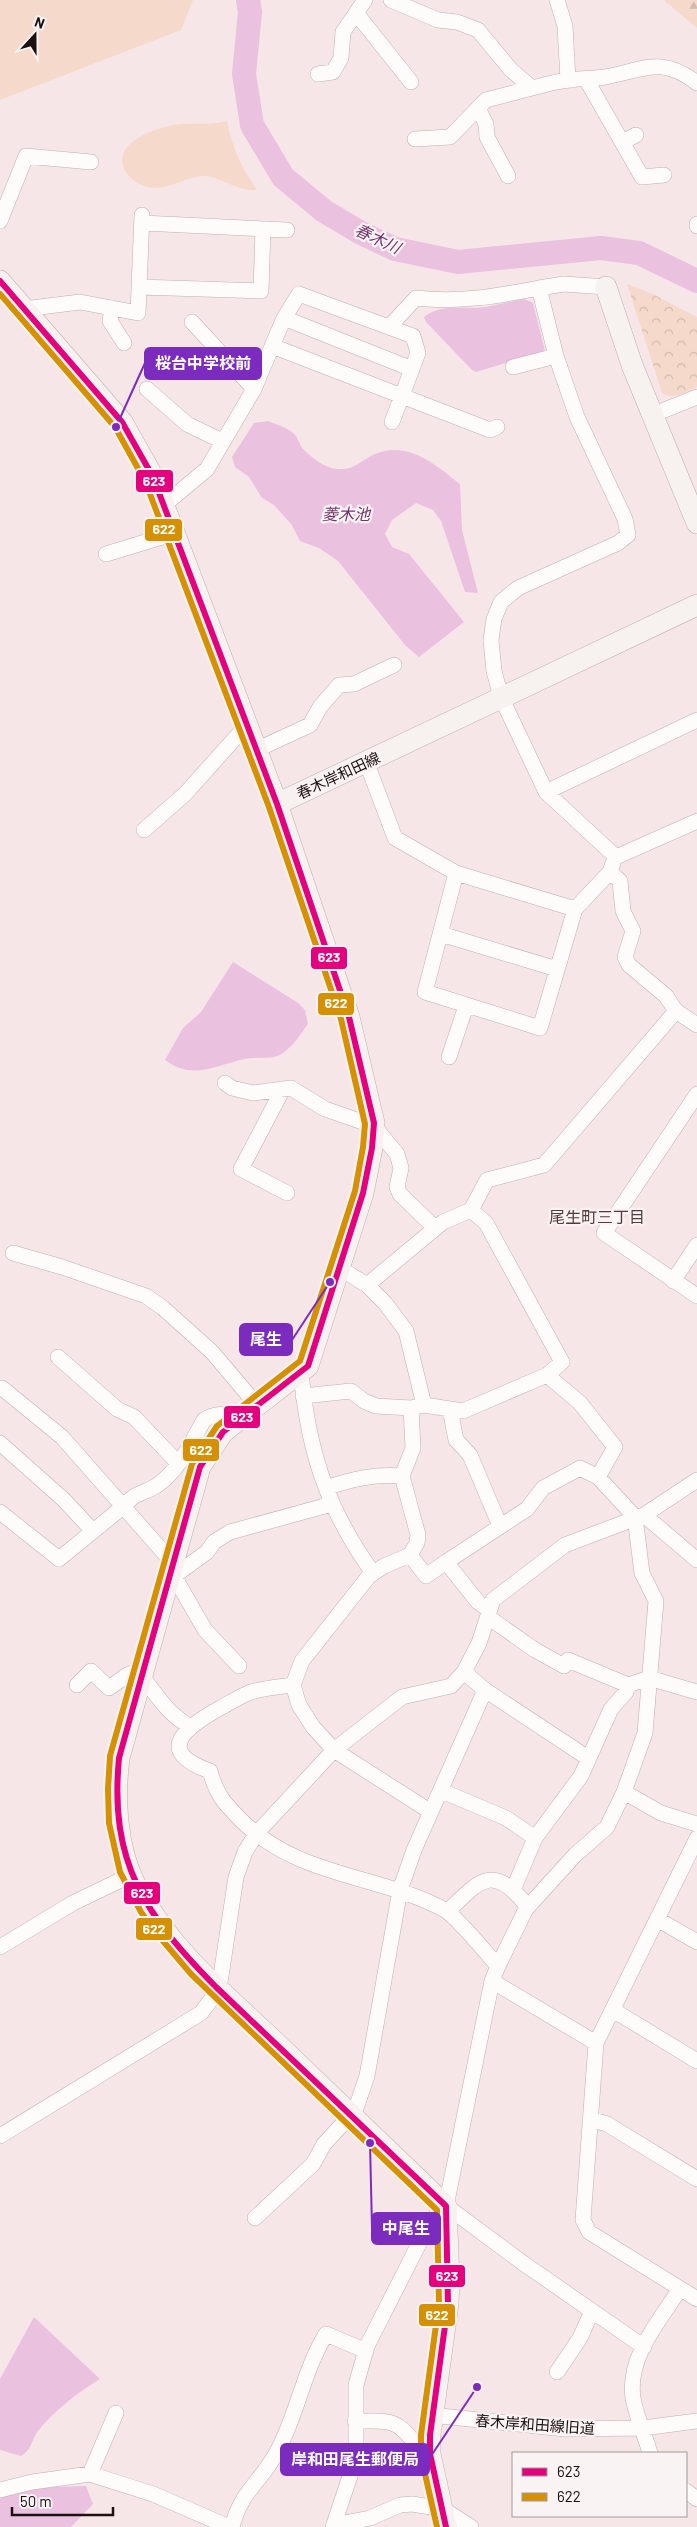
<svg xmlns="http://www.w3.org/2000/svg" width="697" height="2527" font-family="Barlow,'Noto Sans JP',sans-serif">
  <defs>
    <pattern id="forest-firs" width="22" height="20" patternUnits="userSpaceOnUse" patternTransform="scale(1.25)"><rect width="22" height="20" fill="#f5dacb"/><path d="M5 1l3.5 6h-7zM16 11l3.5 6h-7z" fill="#d1baad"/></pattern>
    <pattern id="park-crowns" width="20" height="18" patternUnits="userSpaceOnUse" patternTransform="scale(1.25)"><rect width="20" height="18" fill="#f5dacb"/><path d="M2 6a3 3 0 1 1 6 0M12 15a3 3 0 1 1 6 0" fill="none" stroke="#d1baad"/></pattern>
  </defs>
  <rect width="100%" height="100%" fill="#f7e6e7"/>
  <path fill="#f5dacb" d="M0,0H193L181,30L0,100Z
    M227,121C232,148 242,168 257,190C240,192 224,179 207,176C191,174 168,192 148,187C139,185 131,180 126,172C109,145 153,128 174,125C191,122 209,126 227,121Z"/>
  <path fill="url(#forest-firs)" d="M664,0H697V28L665,1Z"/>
  <path fill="url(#park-crowns)" d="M627,284L651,293L697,317V387C687,391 672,401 662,393Z"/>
  <path fill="#eac1df" d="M524,299L533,303L545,351L476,372L472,370L426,322L424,317C441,303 464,310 485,307C498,305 511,301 524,299Z
    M268,421C275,424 285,427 292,432C297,435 299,443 302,448C311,457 324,468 337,469C354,471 361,460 375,454C408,440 436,465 460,484L462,530L478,593L465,592L441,521L433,510L416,503L392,520L385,534L392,547L409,554L464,622L419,657L405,645L338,561L319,548L300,541L292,525L274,505L262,498L249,477L235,467L232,457L254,423Z
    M233,962L298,1003L305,1010L308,1024C300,1035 293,1046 283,1053C272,1061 257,1056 245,1059C215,1065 194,1081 165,1060L183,1028L201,1012Z
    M34,2317L100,2379C77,2393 55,2410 38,2431C31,2440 32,2450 21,2456L0,2450V2379Z
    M86,2486L93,2504L71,2527H0V2495L50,2487Z"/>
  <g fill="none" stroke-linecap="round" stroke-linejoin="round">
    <path stroke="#eac1df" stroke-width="24" d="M248,0L250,12L244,74L252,125L283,177L324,211L361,233L395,249L458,262L601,248L639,253L697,281"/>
    <g stroke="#beb0b1" stroke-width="16">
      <path id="street" d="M391,0L438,20L457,22L478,30L511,70L532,88C544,85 557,81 570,80C581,78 593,79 605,77C645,70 660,55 697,83
        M557,0L565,26L568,80
        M356,13L411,82
        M318,74L333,72L341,58L343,32L365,0
        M586,79L642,177L664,175
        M478,108L486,124L487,137L508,176
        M415,139L450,137L486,100L532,88
        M622,142L636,135
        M0,221L26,156L91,162
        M142,223L287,230
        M697,224V226
        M139,287L261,291L263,229
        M606,287L564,284L539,288L556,356L577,417L625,519L628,535L618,543L518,588L501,602L494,619L491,640L494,671L501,697L546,792L616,857L697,821
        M112,308L110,321L124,343
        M24,309L80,302L138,313L142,215
        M284,318L412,369
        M192,322L254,389
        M389,327L416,298C459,303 498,296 539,288
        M272,346L490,430L497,427
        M513,367L556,356
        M147,389L187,424L222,441
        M652,415L697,397
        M164,505L207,469L254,389L284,318L299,294L413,336L418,353L392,422
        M106,554L175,533
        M256,750L310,725L320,707L339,685L354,684L394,665
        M366,761L395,838L456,873L575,909L610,872
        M546,792L697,720
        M144,830L185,794L246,726
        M613,863L610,872L620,881L623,911L633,931L625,957L629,965L666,996L676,1011L697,1025
        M456,873L425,992L540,1028L575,909
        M441,934L557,969
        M449,1057L466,1006
        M225,1083L232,1088L253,1093L291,1088L325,1109L374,1126L397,1154L401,1168L397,1187L400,1194L435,1228
        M283,1089L241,1169L287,1193
        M697,1094L604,1233L697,1296
        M13,1253L62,1267L146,1296L163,1308L212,1352L256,1404
        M341,1269L367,1285L385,1303L406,1331L424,1405
        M673,1281L697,1245
        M367,1285L443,1222L471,1210L487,1180L544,1165L676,1011
        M58,1357L117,1409L134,1417L178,1463
        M301,1372C308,1451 327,1509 373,1573
        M547,1375L580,1403L615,1447L598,1477
        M2,1388L62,1437L172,1562
        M303,1396L351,1391L364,1401L376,1406L411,1408L424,1405L463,1411L547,1375L562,1362L486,1223L471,1210
        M450,1409L456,1440L470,1455L500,1526
        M0,1443L64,1500L93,1531
        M402,1476L413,1448L411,1408
        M326,1488C352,1479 374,1474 402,1476L418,1535L417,1543L410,1555
        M0,1512L59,1559L124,1506C135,1492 143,1494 156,1486C179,1471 191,1443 204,1420C216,1412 225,1414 238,1418
        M644,1515L697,1560
        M168,1575L174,1576L207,1552L214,1542L230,1532L332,1504
        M174,1576L205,1630L239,1666
        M489,1610L478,1602L446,1562L527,1509L543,1488L580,1468L598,1477L635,1517L642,1573L656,1601L645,1733L624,1792L607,1827L575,1855L526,1909L498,1966
        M488,1617L535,1650L564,1666L568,1660L628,1685L649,1678L697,1692
        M141,1675C156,1694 168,1715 190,1726
        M77,1685L91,1671L109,1688L127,1675L143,1669
        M293,1685C278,1687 265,1688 251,1692C240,1696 230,1703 220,1708C186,1727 153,1751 210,1771C217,1796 224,1803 242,1821C300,1878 378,1874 445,1910C457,1917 487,1954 498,1966L492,1981L446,2206L430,2222L367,2346L356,2385V2458L333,2527
        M485,1690L588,1758
        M442,1791L506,1818L535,1838
        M624,1792L661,1813L697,1824
        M431,1812L334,1750L313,1727L299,1705L293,1685L302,1661L369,1576L384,1566L410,1555L426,1576L446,1562
        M697,1838L596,2043L583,2220L589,2232L697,2299
        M513,1890L535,1838L581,1776L611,1709L626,1692L628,1685
        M448,1911C481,1879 493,1863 528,1907
        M657,1919L697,1942
        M0,1947L73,1903L131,1875
        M492,1981L596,2043
        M613,2010L697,2061
        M353,2117L367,2076L400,1890L414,1850L485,1690L464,1672L479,1643L493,1600L565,1545L644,1515L697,1480
        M590,2119L607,2124L697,2179
        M0,2136L201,2013L219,1989L236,1877L245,1852L256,1834L334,1750L402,1697L451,1686L464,1672
        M446,2206L523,2263L644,2347
        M255,2218L313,2164L324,2144L351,2115
        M557,2372L580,2338L592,2311
        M431,2415L565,2429L643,2428L697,2421
        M355,2421C366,2422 384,2419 394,2424C408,2429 413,2447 430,2454
        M650,2453C645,2435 636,2416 633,2398C627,2357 659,2322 679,2290
        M90,2474L116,2413
        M0,2490L32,2482L90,2474L153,2494L229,2527
        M686,2491L697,2499
        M334,2525L370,2518L400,2505L412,2504L443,2509L471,2527
        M232,2527C242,2488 264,2480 279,2448C298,2411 304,2370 326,2334L366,2351"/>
    </g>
    <g stroke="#beb0b1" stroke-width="22">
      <path id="secondary" d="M0,281L122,422L153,477L277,804L349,1017L374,1123L372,1148L363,1193L308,1366L223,1432L200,1467L119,1758C114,1798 116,1847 135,1884C168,1948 222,1992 274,2041C331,2096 388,2151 446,2206L449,2279L448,2304L430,2435V2454L446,2527
        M606,287L632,365L697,523
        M277,804L697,605"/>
    </g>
    <use href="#street" stroke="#fefbfb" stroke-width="15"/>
    <use href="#secondary" stroke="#f7f1f0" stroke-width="21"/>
    <g stroke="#faf3f3" stroke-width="10">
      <path id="bus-1" d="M0,281L122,422L153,477L277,804L349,1017L374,1123L372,1148L363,1193L308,1366L223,1432L200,1467L119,1758C109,1863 145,1915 216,1987L446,2206L448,2304L430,2435V2454L446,2527"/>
    </g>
    <g stroke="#faf3f3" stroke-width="10">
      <path id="bus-2" d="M0,294L115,427L145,481L269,807L341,1019L365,1124L363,1147L355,1191L300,1361L217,1426L192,1464L110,1756L108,1789L109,1823L120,1872L141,1912L157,1934L191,1974L437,2210L439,2303L421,2435V2456L437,2527"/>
    </g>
    <use href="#bus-1" stroke="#e5007d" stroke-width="6"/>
    <use href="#bus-2" stroke="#d69003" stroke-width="6"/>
  </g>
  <g text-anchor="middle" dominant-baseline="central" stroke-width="4.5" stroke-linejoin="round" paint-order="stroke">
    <g font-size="15" fill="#1c1011" stroke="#faf3f3">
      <text transform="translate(338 775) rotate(-25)">春木岸和田線</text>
      <text transform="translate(535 2424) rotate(4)">春木岸和田線旧道</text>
    </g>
    <g font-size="16" font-style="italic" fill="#72366b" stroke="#faf3f3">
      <text transform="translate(378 238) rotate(25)">春木川</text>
      <text x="346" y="513">菱木池</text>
    </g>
    <g font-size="16" fill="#563a3c" stroke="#faf3f3">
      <text x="597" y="1216">尾生町三丁目</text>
    </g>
  </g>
  <path fill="none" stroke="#7b2cbf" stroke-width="2" d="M116 427L145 363M330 1282L292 1340M370 2143L372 2228M477 2387L429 2459"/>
  <g fill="#7b2cbf" stroke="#faf3f3" stroke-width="2">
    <circle cx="116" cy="427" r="5"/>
    <circle cx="330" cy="1282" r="5"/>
    <circle cx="370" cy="2143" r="5"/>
    <circle cx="477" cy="2387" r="5"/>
  </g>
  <g fill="#7b2cbf" stroke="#7b2cbf" stroke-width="2">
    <rect x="145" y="348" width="116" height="31" rx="5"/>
    <rect x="240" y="1324" width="52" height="31" rx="5"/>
    <rect x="372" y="2213" width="68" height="31" rx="5"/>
    <rect x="281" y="2444" width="148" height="31" rx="5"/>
  </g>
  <g font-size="16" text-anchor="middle" font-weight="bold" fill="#fff">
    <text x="203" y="369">桜台中学校前</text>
    <text x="266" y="1345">尾生</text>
    <text x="406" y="2234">中尾生</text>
    <text x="355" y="2465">岸和田尾生郵便局</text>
  </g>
  <g stroke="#faf3f3" stroke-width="2">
    <rect x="135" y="469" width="39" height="24" rx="5" fill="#e5007d"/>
    <rect x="144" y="518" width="39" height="24" rx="5" fill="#d69003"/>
    <rect x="310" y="946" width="38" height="24" rx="5" fill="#e5007d"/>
    <rect x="317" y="992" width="38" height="24" rx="5" fill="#d69003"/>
    <rect x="223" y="1405" width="38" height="24" rx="5" fill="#e5007d"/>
    <rect x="182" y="1438" width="38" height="24" rx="5" fill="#d69003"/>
    <rect x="123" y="1881" width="38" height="24" rx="5" fill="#e5007d"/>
    <rect x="135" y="1917" width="38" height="24" rx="5" fill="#d69003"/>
    <rect x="428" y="2264" width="38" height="24" rx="5" fill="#e5007d"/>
    <rect x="418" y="2303" width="38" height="24" rx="5" fill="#d69003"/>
  </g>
  <g font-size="14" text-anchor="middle" font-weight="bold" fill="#fff">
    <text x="154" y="486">623</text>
    <text x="164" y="534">622</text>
    <text x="329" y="962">623</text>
    <text x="336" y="1008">622</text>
    <text x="242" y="1422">623</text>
    <text x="201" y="1455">622</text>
    <text x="142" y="1898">623</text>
    <text x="154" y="1934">622</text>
    <text x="447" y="2281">623</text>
    <text x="437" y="2320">622</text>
  </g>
  <rect x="512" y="2452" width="175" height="65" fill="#faf3f3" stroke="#a19899"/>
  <rect x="522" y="2468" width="25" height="8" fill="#e5007d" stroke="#a19899"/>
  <text x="557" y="2477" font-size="15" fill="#1c1011">623</text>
  <rect x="522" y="2493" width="25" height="8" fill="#d69003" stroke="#a19899"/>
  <text x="557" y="2502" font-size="15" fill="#1c1011">622</text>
  <g transform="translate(35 35) rotate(21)" stroke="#faf3f3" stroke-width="4" paint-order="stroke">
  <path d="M0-4L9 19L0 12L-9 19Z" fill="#1c1011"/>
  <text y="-8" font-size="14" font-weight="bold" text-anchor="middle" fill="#1c1011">N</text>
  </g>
  <path d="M12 2507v8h101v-8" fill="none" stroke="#1c1011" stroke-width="2.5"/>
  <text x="20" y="2507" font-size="15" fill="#1c1011" stroke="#faf3f3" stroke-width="4" paint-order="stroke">50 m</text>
</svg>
